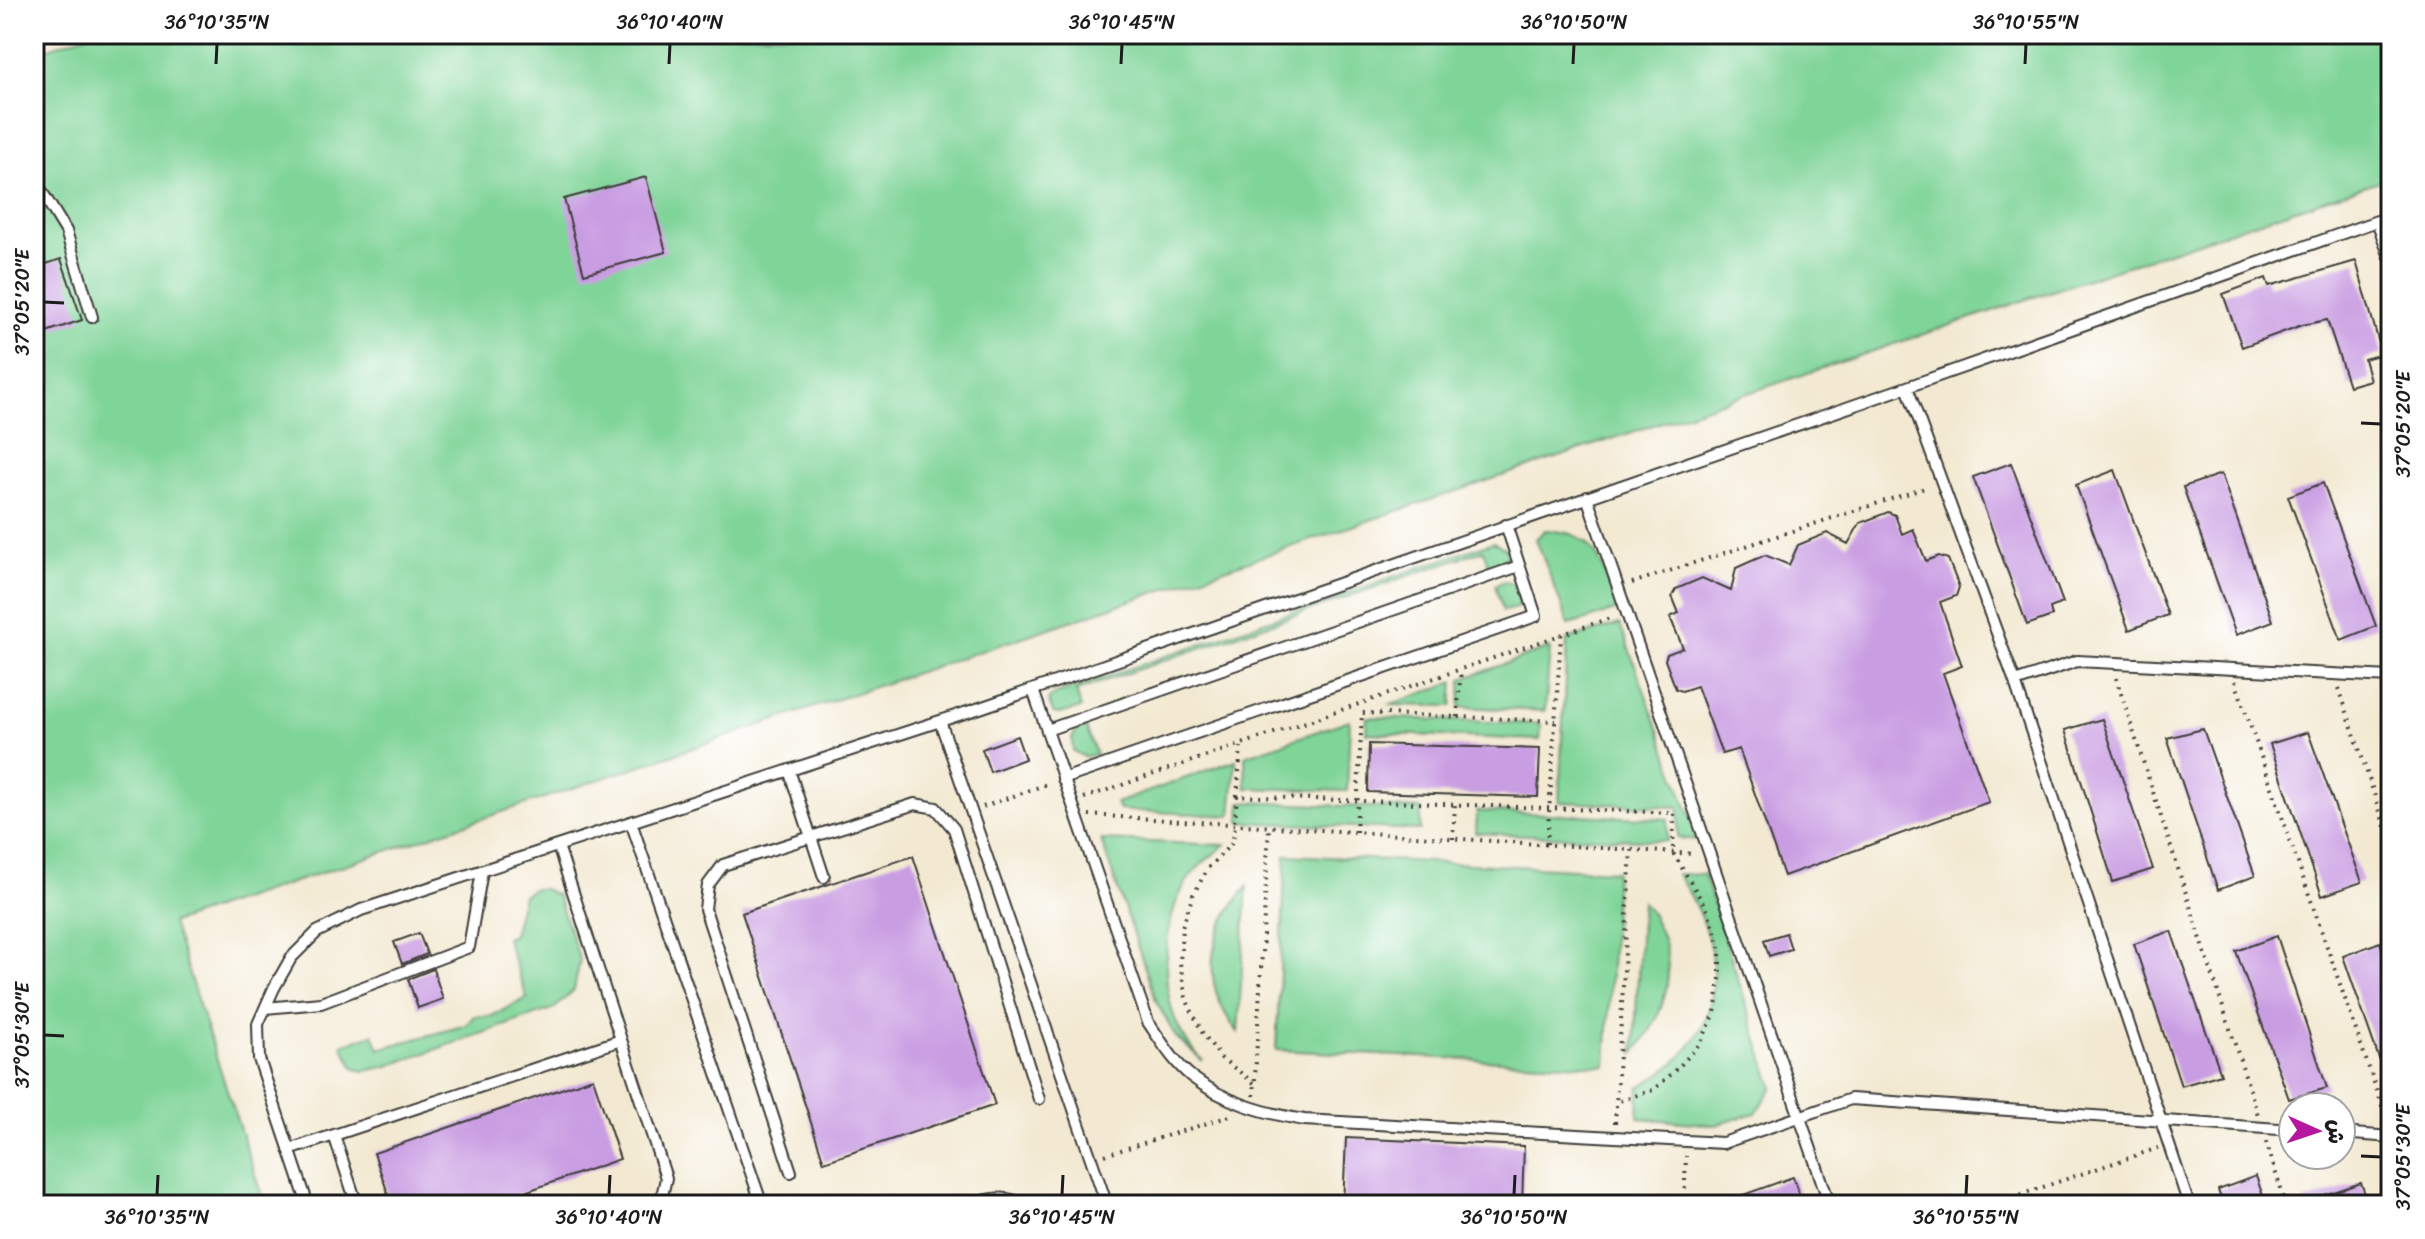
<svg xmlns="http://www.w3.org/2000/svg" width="2425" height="1239" font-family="Sriracha,'Playpen Sans Arabic',sans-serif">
  <rect width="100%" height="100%" fill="#fff"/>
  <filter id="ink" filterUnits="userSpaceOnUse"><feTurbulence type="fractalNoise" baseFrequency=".0125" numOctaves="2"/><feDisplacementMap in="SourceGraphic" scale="16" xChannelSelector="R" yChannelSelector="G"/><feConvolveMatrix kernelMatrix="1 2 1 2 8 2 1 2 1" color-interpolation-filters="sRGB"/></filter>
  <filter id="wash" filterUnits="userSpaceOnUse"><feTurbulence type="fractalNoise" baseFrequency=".006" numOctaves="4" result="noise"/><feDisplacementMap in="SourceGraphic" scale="32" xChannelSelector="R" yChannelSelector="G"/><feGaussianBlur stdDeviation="1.8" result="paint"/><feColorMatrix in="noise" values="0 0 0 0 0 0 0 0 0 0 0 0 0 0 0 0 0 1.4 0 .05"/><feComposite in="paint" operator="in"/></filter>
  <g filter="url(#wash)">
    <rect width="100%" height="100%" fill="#f3e9d2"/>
    <path fill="#7fd498" stroke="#4e785a" stroke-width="2" d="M89,34H2391V177L172,923L265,1205H34V53Z
      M1545,530C1553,531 1563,531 1571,534C1600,542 1609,585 1618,610L1569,625L1536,539Z
      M1493,542L1505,548L1507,554L1503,564L1490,569L1483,550L1076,691L1081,708L1060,714L1053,713L1048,700L1053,695Z
      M1505,581L1519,586L1522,592L1517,608L1503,611L1495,585Z
      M1620,624L1699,840L1678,838L1679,807L1559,802L1567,640Z
      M1550,648L1545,711L1460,707L1462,679Z
      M1454,682L1452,706L1389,705Z
      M1367,717L1541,724L1540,740L1366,733Z
      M1350,720L1347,791L1246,788L1245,756Z
      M1086,727L1096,754L1084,757L1073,751L1072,738L1077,730Z
      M1236,760L1231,816L1119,810L1116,803Z
      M1241,802L1421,809L1420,830L1240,822Z
      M1477,811L1668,819L1667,841L1476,833Z
      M1101,840L1225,845C1211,856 1196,867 1186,883C1162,922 1159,991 1181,1032C1186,1042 1195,1052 1203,1061L1176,1037L1157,1003Z
      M1286,855L1616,871L1606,1066L1276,1050Z
      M1677,874H1704L1773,1087L1756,1113L1716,1125L1638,1118L1639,1087C1730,1038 1731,954 1677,874Z
      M1247,887L1238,1032C1199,984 1207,932 1247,887Z
      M533,889H543L557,895L580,960L574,990L555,1008L388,1066L365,1071L355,1069L342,1045L373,1034L379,1049L466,1025L474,1016H492L527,998L506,938L513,935L523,895Z
      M1642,901C1682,952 1673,1005 1634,1053Z"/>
    <g id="blocks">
      <path fill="#c99de2" d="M646,177L666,252L584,274L564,199Z
        M61,259L82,320L34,336V268Z
        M2356,261L2382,354L2364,359L2370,380L2349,386L2327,320L2302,325L2242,347L2223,294L2266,278L2269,286Z
        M2011,463L2063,603L2050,608L2052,616L2027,625L1973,477Z
        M2115,470L2168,615L2129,630L2076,485Z
        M2221,474L2273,621L2236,635L2183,487Z
        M2323,483L2376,626L2341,640L2288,496Z
        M1888,512L1895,515L1902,534L1913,529L1926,561L1939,556L1948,559L1959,587L1956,596L1940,602L1962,666L1943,673L1989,802L1784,876L1739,749L1722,754L1697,686L1682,691L1676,689L1665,660L1667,654L1683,648L1670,617L1679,613L1672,596L1676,589L1702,578L1731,591L1736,568L1765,555L1789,565L1798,545L1827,533L1848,544L1860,523Z
        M2102,719L2153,869L2113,882L2065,730Z
        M2203,729L2255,876L2218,890L2167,738Z
        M2308,732L2362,882L2322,896L2270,744Z
        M1017,736L1025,759L990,772L982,749Z
        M1369,744L1540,749L1538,797L1368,792Z
        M913,856L995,1105L824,1162L742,913Z
        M2171,931L2221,1074L2181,1086L2134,944Z
        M419,933L427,954L402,964L394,942Z
        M1786,933L1791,949L1769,956L1764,940Z
        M2277,936L2327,1088L2289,1099L2236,951Z
        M2380,942L2391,973V1086L2389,1087L2343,956Z
        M433,969L443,999L418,1008L408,979Z
        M593,1078L620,1159L487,1205H392L374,1153Z
        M1346,1138L1524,1146L1522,1205H1343Z
        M2256,1176L2266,1205H2223L2218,1190Z
        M1793,1177L1803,1205H1721V1203Z
        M2361,1183L2369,1205H2304L2303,1202Z"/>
    </g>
  </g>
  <g filter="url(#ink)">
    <use href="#blocks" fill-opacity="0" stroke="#3c3b37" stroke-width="2"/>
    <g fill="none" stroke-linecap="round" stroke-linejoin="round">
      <g stroke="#3c3b37" stroke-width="14">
        <path id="service" d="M34,179L66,231L92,317
          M1907,387L2015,682L2189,1205
          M1587,497L1830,1205
          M2015,682L2077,661L2391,677
          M1033,690L1148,1022C1161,1041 1174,1063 1192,1077C1224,1102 1264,1113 1304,1120L1723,1143L1851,1099L2293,1130
          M940,721L1107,1205
          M1047,730L1519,566
          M789,770L824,877
          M1063,779L1536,616L1506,525
          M631,822L762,1205
          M558,846L666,1178L660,1205
          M265,1008L321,1003L469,947L482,871
          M2341,1133L2391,1137
          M334,1135L357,1205
          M289,1150L621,1040
          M791,1172L705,909L708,885L723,865L915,804L936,808L954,829L1039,1099
          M308,1205L259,1059L258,1024L274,988L291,958L317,932L361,910L980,708L1907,387L2377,221L2391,260
          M967,1205C985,1200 1007,1193 1022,1205"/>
      </g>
      <path stroke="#3c3b37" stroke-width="4" stroke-dasharray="2 6" stroke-linecap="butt" d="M1632,583L1928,487
        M2116,678L2258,1115
        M2235,681L2388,1123
        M2339,688L2391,845
        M1457,717L1461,670
        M1237,796L1241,747
        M1084,798L1613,617
        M983,807L1050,783
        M1089,815L1695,854
        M1356,832L1362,713L1556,721
        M1453,839L1455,805
        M1547,844L1561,635
        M1254,1083L1221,1058L1202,1032L1186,999L1180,963L1182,927L1193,895L1208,868L1233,842L1237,796L1674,813L1673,853L1708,911L1720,946V978L1715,1013L1700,1044L1675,1071L1653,1090L1616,1102
        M1254,1096L1269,827
        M1615,1123L1631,850
        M2266,1142L2286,1205
        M1105,1155L1230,1116
        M1684,1205L1686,1156
        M1990,1205L2158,1148"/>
      <use href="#service" stroke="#fff" stroke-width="10"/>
    </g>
  </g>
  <path fill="none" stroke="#1c1c1c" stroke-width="3" d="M216,64L217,44M669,64L670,44M1121,64L1122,44M1573,64L1574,44M2025,64L2026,44M44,302L64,303M2361,423L2381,424M44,1035L64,1036M2361,1156L2381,1157M157,1195L158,1175M609,1195L610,1175M1062,1195L1063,1175M1514,1195L1515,1175M1966,1195L1967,1175"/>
  <rect width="2425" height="1239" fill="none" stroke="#fff" stroke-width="88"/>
  <g transform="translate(2317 1131) rotate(93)"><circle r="38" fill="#ffffff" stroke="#a4a4a4" stroke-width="2"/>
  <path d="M0-6L14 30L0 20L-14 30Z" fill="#b5179e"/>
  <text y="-12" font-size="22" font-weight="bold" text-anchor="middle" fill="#1c1c1c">ش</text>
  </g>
  <rect x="44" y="44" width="2337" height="1151" fill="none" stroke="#1c1c1c" stroke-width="3"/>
  <g font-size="20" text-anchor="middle" fill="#1c1c1c">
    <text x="217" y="29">36°10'35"N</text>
    <text x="670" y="29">36°10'40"N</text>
    <text x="1122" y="29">36°10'45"N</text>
    <text x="1574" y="29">36°10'50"N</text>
    <text x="2026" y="29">36°10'55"N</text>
    <text transform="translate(22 302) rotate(-90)" y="7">37°05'20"E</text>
    <text transform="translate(2403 424) rotate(-90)" y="7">37°05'20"E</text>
    <text transform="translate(22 1035) rotate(-90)" y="7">37°05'30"E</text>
    <text transform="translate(2403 1157) rotate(-90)" y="7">37°05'30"E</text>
    <text x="157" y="1224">36°10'35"N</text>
    <text x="609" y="1224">36°10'40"N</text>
    <text x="1062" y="1224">36°10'45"N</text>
    <text x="1514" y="1224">36°10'50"N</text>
    <text x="1966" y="1224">36°10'55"N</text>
  </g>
</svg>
